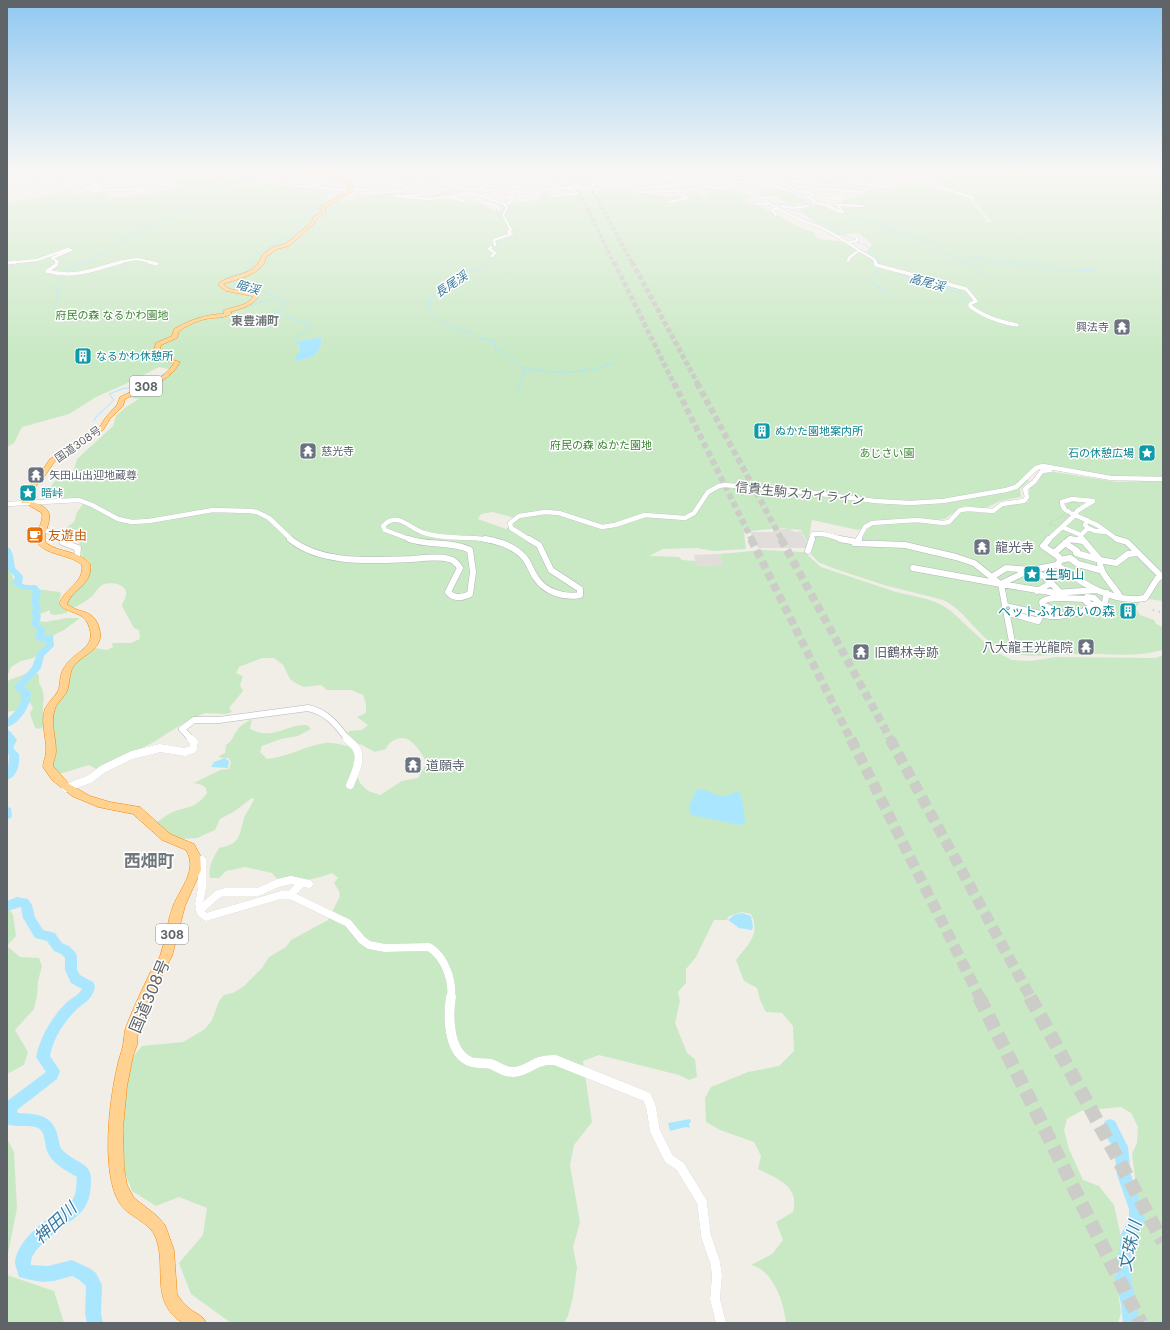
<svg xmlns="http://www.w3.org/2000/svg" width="1170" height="1330" font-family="Inter,'Noto Sans JP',sans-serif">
  <rect width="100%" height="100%" fill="#f1eee8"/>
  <path fill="#e0ddda" d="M778,529H790L795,532L801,531L806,542H808L806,548H758L750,532H773Z
    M720,554L722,565L696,566L694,555Z"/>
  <path fill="#e4dfd9" d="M824,179L871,185L859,192L815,187Z"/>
  <path fill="#c9e9c4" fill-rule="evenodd" d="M981,169H1163V478L1108,477L1067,468L1037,466L1023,476L1029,481L1020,489L1021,497L1000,501L986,508V510L968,506L961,507L945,519L938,520L908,518L873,523L858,530L812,520L808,542L806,540L801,530L779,528L744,532L746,549L713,551L697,548L663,549L649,556L679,557L682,560L695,561L697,566L722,565L720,554L762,550L804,552L821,567L896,592L927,599L940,604L951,611L993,650L1012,660L1031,661L1056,657L1156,658L1163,655V1323H1147L1132,1312L1126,1279L1132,1235L1139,1225V1208L1132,1154L1137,1143L1138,1127L1131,1113L1121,1107L1081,1111L1067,1119L1064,1130L1069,1149L1083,1180L1099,1186L1114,1205L1121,1237L1120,1255L1115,1272L1121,1313L1118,1323H786C784,1302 773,1270 751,1265L772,1254L783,1240L776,1222L793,1212C800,1186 778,1179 758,1169L761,1156L754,1142L720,1130L706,1122L705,1098L711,1087L748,1072L779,1066L794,1051L793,1026L782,1013L766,1012L760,1000L757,988L744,981L736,960C748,944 761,935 751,914L742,912L729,916L727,920H714L696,957L686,969V983L678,992L680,1001L675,1023L687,1053L695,1059L697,1077L689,1080L679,1075L599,1055L583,1061L592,1122L574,1145L570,1165L580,1222L573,1247L577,1268L573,1297L568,1316L564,1323H231L191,1294L179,1263L203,1235L207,1208L179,1197L156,1206L132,1191L124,1170V1094L131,1059L142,1046L183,1042L205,1029L212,1020L219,1001L224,995L233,993L244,986L262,968L269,957L286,947L291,940L328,920L340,896L339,891L334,883L338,878L332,873C311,881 300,881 278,880L272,873L245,867L226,871L219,878H210C208,867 213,858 219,848C240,844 239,837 244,818C247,811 252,805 254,799L252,798L235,811L220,819L215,830L197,838L180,839L171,835L156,823C160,820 165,816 169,814C186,805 194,811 207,793L206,788L202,785L194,783L220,770L229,769L231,763L229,758H221L219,756L225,753L226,745C233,741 233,735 238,729C242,724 247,722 252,719L250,729C275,741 284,724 307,725L311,729L298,736L281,739L262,746L260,752L267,759C288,757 305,746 325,743C333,742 343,745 351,747L355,756L353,765L360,783L368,791L380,795L402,781L418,778L427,763C421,753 411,733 397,739C391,741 388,744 386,749L375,752L360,744H355L347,735L349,731L362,730L368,725L357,717L366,713V704L363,695L351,690H327L321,685L304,687L297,684L290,679L283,665L274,658H262L239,667L236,673L243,676L240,685L243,691L229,708L232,712L226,714L205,713L187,721L152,743L98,770L89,765L56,775L53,770V710L55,705L68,688V675L74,667L78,659L95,648L107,650L113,647L112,643H131L140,639L139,630L134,628L122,606C123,601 127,597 126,592C124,582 108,582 102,585C98,588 96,591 94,594C89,600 79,605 73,608L67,605L66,600L92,568C90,562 84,561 82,555C80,550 83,545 77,540C72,535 65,537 60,532L74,522L77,512L84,503L63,499L60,494L47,495C54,479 57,477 73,473L77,459L113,426L116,416L126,407L139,399L127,397L173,370L159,367L132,381L96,397L69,414L22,427L14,443L7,447V204C11,203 15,201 19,200C32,199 44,197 57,194C66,192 67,186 80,189L65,194L74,195L105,192L106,197L109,198L153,195C162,189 175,193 179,186L175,184L176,182L198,179L218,180L216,177H223L240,171L241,178L228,179L217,185H221L225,182H239L238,180H242L243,181L240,182L242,184L232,185V186L241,185L242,187C250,187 258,184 267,184C288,184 310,187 330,192L325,197L328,202L352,200L356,197L378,195L386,192L419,194L427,196L454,190L460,191L466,193L442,195L438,197L441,200L457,199L461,202L476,201L493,210L501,211L503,208L495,204L538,201L541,193L549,192L551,197L580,195L595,191L628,190L639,193L668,197L695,192L702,197L708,194L704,188C708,188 716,187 721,189C725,191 727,193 732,192L727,189C735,188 745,193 751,198L741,200L742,201L766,209L803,229L814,232L817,239L839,241L867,252L872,244L858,233L836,235L808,217L800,210L810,206L793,202L798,206H794L780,199L760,193L761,191L756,189L797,193L799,194L794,195L797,196L803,201L814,205L832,206L840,204L844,199L860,195L876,188H889L915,184L944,189H937L969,197L970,200L987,220L983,221L992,222L975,202L974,197L940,185L942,183L941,180L946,179L947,175L952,173L977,177L972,174ZM321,337L322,339L320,347L314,356L296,361L300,351L299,344L295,342ZM493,512L518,519L506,529L478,519L481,514Z
    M1048,471L1117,482L1163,480V601L1147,599L1141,600L1136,608L1140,615L1154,620L1156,624L1163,627V650C1134,658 1105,653 1075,654C1058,654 1038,657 1021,655C1014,654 1007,652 1000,649C978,637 966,611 943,600L884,585L835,569L818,562L811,554L815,537L818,534L861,541C863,537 866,530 869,528C882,517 933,522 950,523L964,510L983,513H994L1002,506L1028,502L1030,488L1038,482L1041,474Z
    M7,557L10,562L8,568L18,587L60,592L61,595L58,604L67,610V613L55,615L50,614V610L40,614L33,612L34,620L45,622L67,618H80L64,630L54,635L43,651L33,658L21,661L11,667L7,677Z
    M30,672L37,673L39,676V683C46,694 43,701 43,712C43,717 44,721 44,726L40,729L35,728L30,714L33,707L29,702L21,705L19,710L7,712V681Z
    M7,910H10L13,915L16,936L7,946Z
    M7,946L20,957L39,958L42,966L38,981L37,996L34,1009L15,1030L28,1052L24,1065L7,1074Z
    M7,1139L14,1152L17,1208L7,1259Z
    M7,1275L54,1291L64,1323H7Z"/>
  <path fill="#aae7ff" d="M321,337C323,345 318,350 314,356L296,361L295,357L300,351L299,345L295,342Z
    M225,758L229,761L228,768L211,767L214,762Z
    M701,789C709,790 715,796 723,796C729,796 734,792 739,791L743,804L745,823L739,825L691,815L689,807L696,790Z
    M742,913L751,916L753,926L752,930L739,928L728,920L734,915Z
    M690,1119L691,1122L689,1123L690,1128L686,1127L670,1131L668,1123Z"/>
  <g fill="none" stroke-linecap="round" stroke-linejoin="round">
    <path stroke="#aae7ff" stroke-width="1" d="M372,169L375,172
      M602,169L604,170
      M1152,169L1163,172
      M333,174L330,180L343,183L348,190
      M386,174L404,178L406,180L463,190
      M736,186V182L743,178L752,186L798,193L802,195V199L814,203
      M471,190L479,193L477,194
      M750,191L765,195L773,203L789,205L792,209L805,214L815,222L832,227L838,233L852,238L855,242L866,245L879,260L878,270L871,280L875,286L888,291
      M732,198L733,200
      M497,205L502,206L496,208L498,216L506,218L507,222
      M833,209L853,217L872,221L901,234L931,242L951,257L975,258L1059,269L1096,271
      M492,247L498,245V238L515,230L509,225
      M493,251L497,253L485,266L470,271L448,288L432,297L429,300L428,307L437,320L453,328L470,332L476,337L494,341L496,349L515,360L526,372L517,388L520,393
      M957,258L974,267L980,275
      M896,272C917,284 941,285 962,294V300
      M274,297C259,287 240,289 226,278L245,272L254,260L257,253L285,238L301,226L300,220L311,215L308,212L309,210L329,201L326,197L327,195L345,191
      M54,305L59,298L57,295L59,289L55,287V284L65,277V272L68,269L111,251L121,240L150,227L163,219L179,214L182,202L189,198L188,195C208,184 232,183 255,180
      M242,308C258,306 268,295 284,300L286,306L276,312L277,315L311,324L303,333L294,338L297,343
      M190,325L197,321
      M157,357L170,362
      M523,367C552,375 585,374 613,363
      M94,421L96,417L114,400L109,394L122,389L145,385L164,374"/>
    <path fill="#aae7ff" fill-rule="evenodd" d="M734,170H736L744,179H742Z
      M7,548H10L13,555L15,568L23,576L22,584L27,585H36L41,591L39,602L41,609L39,611L41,616L39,625L46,629L44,636H53L54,646L44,656L41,668L24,687L31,692C31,705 21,723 7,727V719C15,712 22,705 21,694L18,692L14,687L32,667L37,653L46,645V641H39L35,637L37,630L31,625L33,616L31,611L33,609L31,602L33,591L31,590H23L14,585L13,582L15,577L7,569Z
      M7,730L10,731L17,740L13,748L19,754C20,764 18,776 7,780C7,771 9,764 9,755L7,754Z
      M7,807L11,808L12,815L11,818L7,819Z
      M17,897L28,899L32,905L35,917L43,930L55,933L62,943L69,946L75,952L77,956V970L80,975L93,982L95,986C93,1000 83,1003 74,1012C63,1024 53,1039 50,1056L60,1071L57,1079L17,1110L18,1113C42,1114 55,1116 59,1142C62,1161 92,1159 91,1179C91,1190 90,1202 82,1211C72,1224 28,1246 31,1265L48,1266L72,1260L89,1268L96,1273L102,1285L101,1314L103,1323H87L85,1314L86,1286L78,1279L72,1276L54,1281L43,1282L31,1280L19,1277C18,1272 15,1266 15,1262C17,1244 36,1227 49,1218C57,1212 68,1207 73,1199C77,1193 76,1183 77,1177C64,1169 53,1165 47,1151C44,1143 46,1132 38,1128C29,1124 17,1128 7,1124V1101L46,1072L36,1057C40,1037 52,1017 66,1003C71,998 79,995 82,989L71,983L65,970V958L61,954L54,951L47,941L35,938L23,918L21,907L7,911V901Z
      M1110,1119L1115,1121L1128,1147L1131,1175L1143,1209L1145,1221L1136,1236L1131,1279L1137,1304L1139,1323H1123L1121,1304L1115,1279L1121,1234L1129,1219V1209L1117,1175L1114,1149L1107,1138L1103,1126L1105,1121Z"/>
    <path stroke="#ccccc8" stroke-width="4" stroke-dasharray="4 2" stroke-linecap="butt" d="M570,169L579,192L614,263
      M581,169L632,263"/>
    <path stroke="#ccccc8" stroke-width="5" stroke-dasharray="5 2.5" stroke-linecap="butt" d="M614,262L674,384
      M632,262L698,384"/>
    <path stroke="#ccccc8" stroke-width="6" stroke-dasharray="6 3.5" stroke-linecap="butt" d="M674,383L752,540
      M697,383L782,540"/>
    <path stroke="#ccccc8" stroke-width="8" stroke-dasharray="8 4.5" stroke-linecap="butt" d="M751,539L851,740
      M781,539L891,740"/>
    <path stroke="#ccccc8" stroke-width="11" stroke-dasharray="11 5.5" stroke-linecap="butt" d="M851,739L980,998
      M890,739L1031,998"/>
    <path stroke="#ccccc8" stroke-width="14" stroke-dasharray="14 7" stroke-linecap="butt" d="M979,997L1141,1323
      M1030,997L1163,1242"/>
    <g stroke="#b3b6ba" stroke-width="3">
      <path id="minor-far5" d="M262,169L274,173L269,176L317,177
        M302,169L317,171
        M543,169L540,170L544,175H585L669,170L704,171L728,182
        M931,169L932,172
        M254,170L250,172L251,177L257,180L268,181L269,183L274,184L312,187
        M540,170H551
        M577,170L598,169
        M704,170L892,175H913L918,169
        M879,170L918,169
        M317,171L333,169
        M574,171H581L576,169
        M72,172L120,170
        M215,172V178L218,180
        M632,172L650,182
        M334,173L459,172L529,174L535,178L531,180V182L537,186
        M416,173L421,177L415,179L421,182
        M453,173L451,175L456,177L454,184C463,192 473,189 484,188
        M529,173L533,169
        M7,174L74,176L216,172
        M139,174L138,179L142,181L139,183L145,185L146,187
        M698,175L705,180L702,182L709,188
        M913,175L914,179L973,198
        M545,177C557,182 569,179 580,186
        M654,177L665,176L672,179
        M763,177L766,176L762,175L765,174L823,179L885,187L895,186L902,179L896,177
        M764,177L776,183L789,186L797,191L814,194L808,198L814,200L813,202L825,205L841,212H843L837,205L862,206
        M855,177L877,181L886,179
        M535,178L545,181L547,184H551
        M577,178L588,181L593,185L590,187
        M495,179L508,181L514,176
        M767,179L752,180L750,182H728C739,190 753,192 763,199C779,210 797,219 814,225C830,230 843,240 857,249C863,253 869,256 875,260L876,263
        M7,180L27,169
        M612,180L621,184L700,176
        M789,180L810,183V188L862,192L873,185
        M456,182L473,180
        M351,183C375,181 399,183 422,190L423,193L418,195L394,196L429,199L469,194
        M764,183L792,192
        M36,184L43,176L41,175
        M547,184L557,186L558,188C571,187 583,186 596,189L597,193
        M791,184L806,188
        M96,185L100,186L93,191L140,189
        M99,185L106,180L110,174
        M312,185L326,183L315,182
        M392,185L402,180
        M437,185L455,182
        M308,186L351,191
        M47,189L44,186L49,184L48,183L84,180
        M352,189L372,190
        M675,190L687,198
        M483,191L497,190L516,185
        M676,191L638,192L633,189L683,184L692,189
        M676,191L699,190L702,187L720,188L732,186
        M78,192L96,185L82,182
        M467,192L488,198
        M484,192C486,183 490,181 498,179L500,173
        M513,192H540L539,190L556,188
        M367,193L403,191
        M147,194L138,191L144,190L146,187L167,184L162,181L163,179L199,175
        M487,194L488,198C496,201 501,206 510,203L513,194L511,189L516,186L517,182L522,176
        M500,196L512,198
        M552,196L578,193L566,187
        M449,197L463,201
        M476,197L482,202L497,206L498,209
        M822,197L837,199L842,198L826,193
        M761,198L777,197
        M527,200L534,192
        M670,202L687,198
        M757,204H770
        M781,206L793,208L808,206
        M776,215L772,210L778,208
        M850,242L857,241V238
        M495,245L494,240L512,234L508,232L511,230L503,215L507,208L505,205
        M491,247L489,249L495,253L492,256
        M848,261L849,258L858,251
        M7,263L37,260L68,249L71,250L52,258L57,261L56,263
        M117,263C133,259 137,257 152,263"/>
    </g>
    <g stroke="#b3b6ba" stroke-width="4">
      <path id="minor-far4" d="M57,262L56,265L47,271C73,279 96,269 121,262
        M149,262L157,264
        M875,262L876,265L966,289L976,301L970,304V306C984,317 1000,322 1017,325
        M7,263L15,262"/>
    </g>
    <g stroke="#b3b6ba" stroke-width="5">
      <path id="minor-far3" d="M1072,499L1093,501L1077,511L1075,515C1069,512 1062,510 1062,502Z
        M7,504L79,500L92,505L118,519L132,522L149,521L213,510L250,511L257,512L269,518L292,540
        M1062,527L1081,535
        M1088,528L1095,531L1106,532
        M42,530L56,533L62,537V540
        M412,540L385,530L383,526C397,510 410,529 424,533C445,540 469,536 490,540
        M530,540L511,528L510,523L519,516L545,512L559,513L602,527L615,525L645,515L685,518L694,513L708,492L719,486L725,485L814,493L875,501L910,503L943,501L1006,490L1016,487L1036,468L1043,466L1111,478L1163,479
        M811,540L813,534C824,533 832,536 843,540
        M858,540L865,527L872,523L917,520L943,523L949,522L960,510L969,509L993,511L1002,504L1024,501L1027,497L1025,489L1034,482L1042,471L1050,470
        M1048,540L1075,515L1097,525L1118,540
        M1069,540H1074
        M1083,540L1080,536L1088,528L1085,525L1087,520"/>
    </g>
    <g stroke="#b3b6ba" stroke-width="7">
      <path id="minor-far2" d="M62,539V542L78,548L77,558
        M290,539C322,565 373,560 412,559C424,558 437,556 449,559C454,560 457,563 460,568L448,592C454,599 462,598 470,594L473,572L470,550C451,541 429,546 409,539
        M485,539C498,541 514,546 524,557C529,563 531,571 536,578C545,592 564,598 580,595V589L551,570L539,545L529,539
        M840,539L857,542L859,539
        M1049,539L1043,546L1059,557L1060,561L1057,565
        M1082,539L1100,560
        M854,543L905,545L956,557L974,563L999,583
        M1065,543L1077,551
        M808,551L812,539
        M1054,553L1070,539L1083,541
        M1076,553L1097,559
        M1060,560L1070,558L1078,564L1100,570
        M1057,565C1082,583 1112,604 1145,598L1157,579L1161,576L1127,542L1117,539
        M913,568L1001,584L1027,571L1057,565
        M992,577L1006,568L1031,570L1045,577L1058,590L1057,593
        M1037,591L1051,583
        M1087,597L1094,598L1099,603C1094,607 1089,605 1085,600Z
        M1120,597C1114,585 1098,573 1100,560L1116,563L1128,554L1138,553
        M1085,599C1074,599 1049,595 1042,602L1043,605L1055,611L1059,616L1082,612L1094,605
        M1097,605L1104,606L1107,593
        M1005,606L1050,616H1059
        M1011,608L1009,613L1038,621L1041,614
        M1013,647L1001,584L1055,593L1097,590
        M192,740L182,729L194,720H219L308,708C327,712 337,725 348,740"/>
    </g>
    <g stroke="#b3b6ba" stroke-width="8">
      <path id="minor-far1" d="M347,739C350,742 354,745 356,748C363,759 354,775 350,785
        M66,788L90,779L103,769L132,755L160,748L185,752L193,749L194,742L191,739
        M196,861L202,860V888L199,904L201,913L206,917L281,895H290L348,923L362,940L369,945L385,948L429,947C445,957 453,980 451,998
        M290,895L302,883
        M200,910L218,894L225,892H258L278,883L291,880L309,884"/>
    </g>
    <g stroke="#b3b6ba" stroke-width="10">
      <path id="minor" d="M451,997C448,1015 448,1049 467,1060C474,1065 483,1062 491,1064C499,1067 505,1073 514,1072C531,1070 534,1059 555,1060L647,1097L651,1107L655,1131L669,1159L680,1166L702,1202L706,1236L715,1262L717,1275L715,1299L721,1323"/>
    </g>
    <g stroke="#f8b45a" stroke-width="1">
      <path id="major" d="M254,169H284L336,173L334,174L270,170L216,173L214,172Z"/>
    </g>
    <g stroke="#f98500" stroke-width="1">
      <path id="highway" d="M331,169H335L337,177L352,183L354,188L352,191L325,208V213L316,219L315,223L289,246L277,249L266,257C264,274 238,279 223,284L230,289L256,294L258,297C252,307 241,308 230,312L232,313C225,319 214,317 206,319C196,321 187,326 179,331L177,338L161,345L159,353L160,356L180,362C170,382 144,389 125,399L123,406L110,419L103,430L55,461L44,477L30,493L29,503H22L21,501L23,493L39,475L50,459L99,428L106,417L117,405L120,397C137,388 164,381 174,363L155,357L153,353L156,343L172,336L174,329C190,320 206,314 224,314L223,311C233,306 246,307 253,297L252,296L226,291L219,286V283C235,272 255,277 262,255L273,247L285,244L312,222L313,217L322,212V206L349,189V185C341,181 332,180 331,169Z
        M30,502C35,502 38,504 42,506C59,515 41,530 46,543C59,553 79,550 90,564C93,585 74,587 67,604C80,615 95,607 100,632C103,650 81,655 73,667C69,674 70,683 67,691C64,698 57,702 55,709C50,722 56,737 56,751C56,757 53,761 53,766L69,784L90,796L110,802L140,807L170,834L194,844L200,855L201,870L185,906L172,956L153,993L138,1031L137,1045L133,1056L127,1086L123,1128L124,1168L127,1185L134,1198L156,1215L165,1225L174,1250L177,1294C180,1299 184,1305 190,1309C196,1314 203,1315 206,1323H183C149,1302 167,1268 156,1238C150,1221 127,1217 119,1202C101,1172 109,1102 117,1068C118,1060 122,1052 123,1045C124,1040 124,1035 125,1030C132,1010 142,990 151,971C154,966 158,961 160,956C166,940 167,922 173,906C181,887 198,870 186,850L162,840L133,814L98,807L72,796L52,780L43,767C43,762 46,757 46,752C47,738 40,723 45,709C48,702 54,698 58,691C61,684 59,675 64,668C74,650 99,649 88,624C83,611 67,614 59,604C65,588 84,583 82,565C71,554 40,555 37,540C35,531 44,523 42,513L30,506Z"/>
    </g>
    <use href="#minor-far5" stroke="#fff" stroke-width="2.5"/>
    <use href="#minor-far4" stroke="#fff" stroke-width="3.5"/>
    <use href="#minor-far3" stroke="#fff" stroke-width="4.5"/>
    <use href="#minor-far2" stroke="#fff" stroke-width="6"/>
    <use href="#minor-far1" stroke="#fff" stroke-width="8"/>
    <use href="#minor" stroke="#fff" stroke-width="10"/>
    <use href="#major" fill="#ffe6af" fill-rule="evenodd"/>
    <use href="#highway" fill="#ffd291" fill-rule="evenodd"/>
    <path stroke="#b6b7b8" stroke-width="1" stroke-dasharray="0.5 2" stroke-linecap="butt" d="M53,169H124
      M286,169L351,173L454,172L569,175L661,170H694L796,174L884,185
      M1074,502L1080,506L1068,514L1059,526L1049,525L1050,522L1063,516L1070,503Z"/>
    <path stroke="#b6b7b8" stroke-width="1.5" stroke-dasharray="1 5" stroke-linecap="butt" d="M1153,610L1163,613"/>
  </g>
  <linearGradient id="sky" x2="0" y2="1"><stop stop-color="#8fc8f1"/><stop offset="0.48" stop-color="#f9f7f5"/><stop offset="1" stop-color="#f9f7f5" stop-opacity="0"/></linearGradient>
  <rect width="1170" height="355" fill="url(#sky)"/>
  <defs>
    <g id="temple-square" transform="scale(0.9)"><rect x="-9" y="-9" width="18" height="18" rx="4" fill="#6b7280" stroke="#fff"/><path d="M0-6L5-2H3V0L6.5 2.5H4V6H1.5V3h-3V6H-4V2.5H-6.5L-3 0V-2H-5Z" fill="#fff"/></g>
    <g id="building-square" transform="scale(0.9)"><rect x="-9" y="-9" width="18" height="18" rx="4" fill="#0f9aa8" stroke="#fff"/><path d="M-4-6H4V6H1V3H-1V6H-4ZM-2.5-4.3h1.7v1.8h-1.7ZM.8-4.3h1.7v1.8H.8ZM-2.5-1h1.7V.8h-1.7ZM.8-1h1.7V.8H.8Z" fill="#fff"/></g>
    <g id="sight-square" transform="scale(0.9)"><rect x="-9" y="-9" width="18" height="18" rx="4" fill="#0f9aa8" stroke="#fff"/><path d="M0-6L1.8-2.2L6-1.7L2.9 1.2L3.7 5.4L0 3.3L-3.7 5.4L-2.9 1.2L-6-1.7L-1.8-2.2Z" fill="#fff"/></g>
    <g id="cafe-square" transform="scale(0.9)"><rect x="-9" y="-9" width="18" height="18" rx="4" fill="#e8710a" stroke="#fff"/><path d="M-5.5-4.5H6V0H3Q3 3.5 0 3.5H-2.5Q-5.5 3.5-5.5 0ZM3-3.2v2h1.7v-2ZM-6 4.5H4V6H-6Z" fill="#fff"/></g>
  </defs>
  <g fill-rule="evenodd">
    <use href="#temple-square" x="1122" y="327"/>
    <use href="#building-square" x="83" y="356"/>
    <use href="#building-square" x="762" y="431"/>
    <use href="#temple-square" x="308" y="451"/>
    <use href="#sight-square" x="1147" y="453"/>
    <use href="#temple-square" x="36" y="475"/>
    <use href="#sight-square" x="28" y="493"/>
    <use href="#cafe-square" x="35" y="535"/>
    <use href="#temple-square" x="982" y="547"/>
    <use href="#sight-square" x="1032" y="574"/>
    <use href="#building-square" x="1128" y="611"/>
    <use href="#temple-square" x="1086" y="647"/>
    <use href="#temple-square" x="861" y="652"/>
    <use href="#temple-square" x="413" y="765"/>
  </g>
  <g text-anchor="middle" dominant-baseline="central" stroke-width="3" stroke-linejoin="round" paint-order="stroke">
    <g font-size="11" fill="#3a8431" stroke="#fff">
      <text x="112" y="315">府民の森 なるかわ園地</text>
      <text x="601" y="445">府民の森 ぬかた園地</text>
      <text x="887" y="453">あじさい園</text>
    </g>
    <g font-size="11" fill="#5b616d" stroke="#fff" text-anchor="start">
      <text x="1109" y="327" text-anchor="end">興法寺</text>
      <text x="321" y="451">慈光寺</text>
      <text x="49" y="475">矢田山出迎地蔵尊</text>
    </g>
    <g font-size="11" fill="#0d838f" stroke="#fff" text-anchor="start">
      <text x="96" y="356">なるかわ休憩所</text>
      <text x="775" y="431">ぬかた園地案内所</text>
      <text x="1134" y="453" text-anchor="end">石の休憩広場</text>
      <text x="41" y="493">暗峠</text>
    </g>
    <g font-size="11" fill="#5f6468" stroke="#fff">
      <text transform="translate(78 444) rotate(-35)">国道308号</text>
    </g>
    <g font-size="12" font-style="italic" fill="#38789c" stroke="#fff">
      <text transform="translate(927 282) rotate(15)">高尾渓</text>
      <text transform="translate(451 284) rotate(-34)">長尾渓</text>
      <text transform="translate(248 287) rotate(16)">暗渓</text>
    </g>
    <g font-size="12" font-weight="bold" fill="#70777a" stroke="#fff">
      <text x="255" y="320">東豊浦町</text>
    </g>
    <g fill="#fff" stroke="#8f9295" stroke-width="1">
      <rect x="130" y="376" width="32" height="20" rx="3"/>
      <rect x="156" y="924" width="32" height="20" rx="3"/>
    </g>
    <g font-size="12" font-weight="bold" fill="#5f6468">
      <text x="146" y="386">308</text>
      <text x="172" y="934">308</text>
    </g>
    <g font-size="13" fill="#5f6468" stroke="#fff">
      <text transform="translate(800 493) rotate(6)">信貴生駒スカイライン</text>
    </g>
    <g font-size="13" fill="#c56008" stroke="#fff" text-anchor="start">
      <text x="48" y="535">友遊由</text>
    </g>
    <g font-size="13" fill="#5b616d" stroke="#fff" text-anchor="start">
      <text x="995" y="547">龍光寺</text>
      <text x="1073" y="647" text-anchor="end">八大龍王光龍院</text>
      <text x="874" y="652">旧鶴林寺跡</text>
      <text x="426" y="765">道願寺</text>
    </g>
    <g font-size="13" fill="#0d838f" stroke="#fff" text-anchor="start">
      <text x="1045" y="574">生駒山</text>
      <text x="1115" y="611" text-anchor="end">ペットふれあいの森</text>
    </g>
    <g font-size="16" fill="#5f6468" stroke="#fff">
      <text transform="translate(149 996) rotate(-67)">国道308号</text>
    </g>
    <g font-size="17" font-weight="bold" fill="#70777a" stroke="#fff">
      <text x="149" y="861">西畑町</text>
    </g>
    <g font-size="17" font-style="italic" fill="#38789c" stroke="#fff">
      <text transform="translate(55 1223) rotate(-43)">神田川</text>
      <text transform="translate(1130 1246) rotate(-78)">文珠川</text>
    </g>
  </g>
  <rect width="1170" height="1330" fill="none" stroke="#5f6468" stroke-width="16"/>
</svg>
